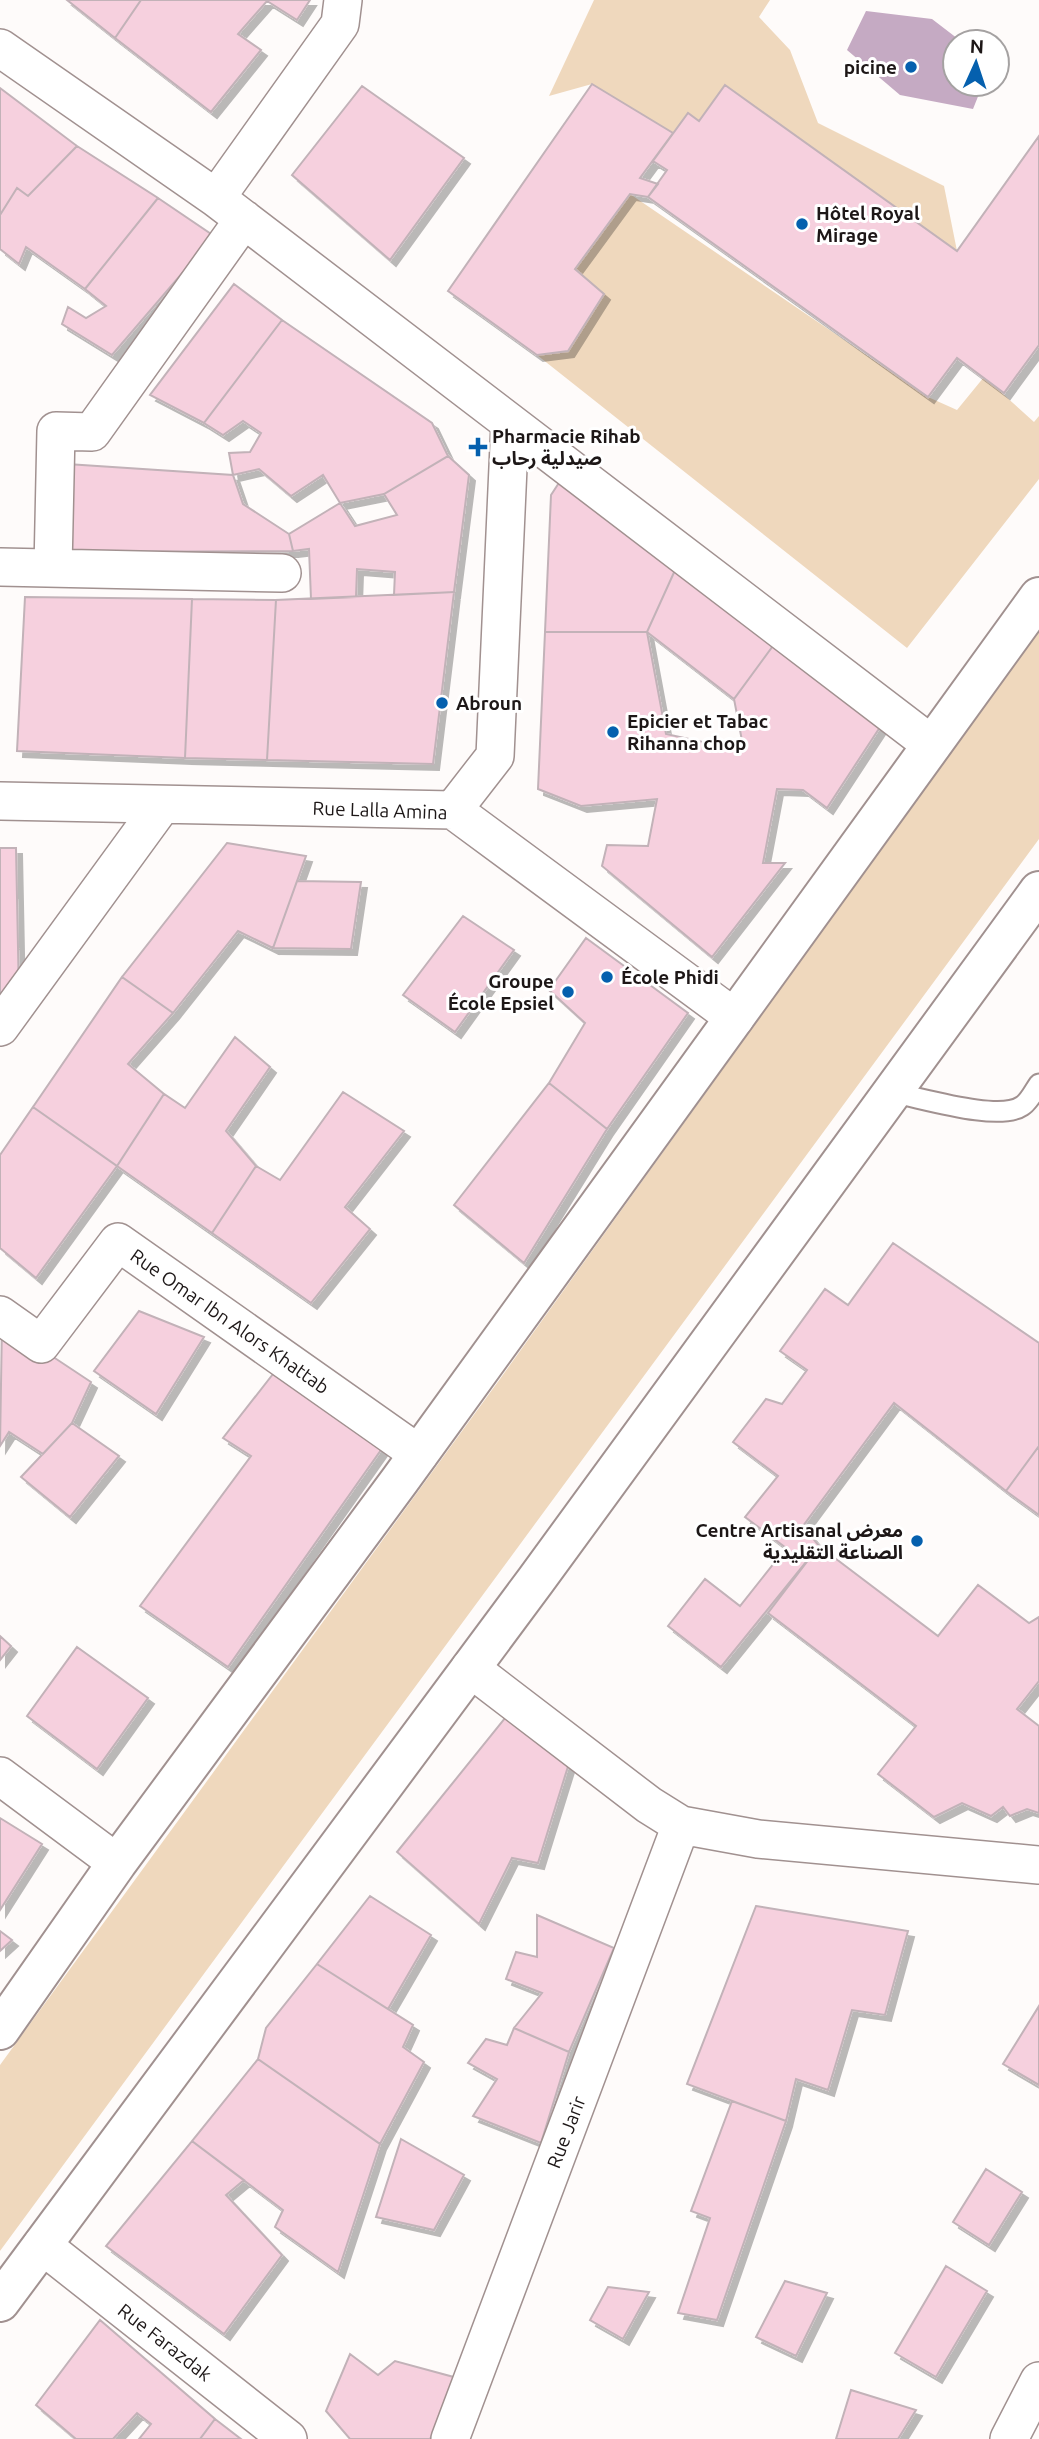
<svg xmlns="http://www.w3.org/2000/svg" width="1039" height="2439" font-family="Ubuntu,'Noto Sans Arabic',sans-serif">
  <defs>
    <filter id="shadow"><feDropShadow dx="6" dy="6" stdDeviation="0" flood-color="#0004"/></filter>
  </defs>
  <rect width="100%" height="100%" fill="#fefbfa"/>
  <path fill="#efd8bd" d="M594,0H770L759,17L790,50L818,123L944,186L957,251L725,85L699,121L688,113L673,133L592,84L549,96Z
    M630,194L928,397L957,410L984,377L1034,422L1039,416V479L907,648L537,355L568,351L604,294L575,269Z
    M1039,629V839L0,2251V2065L500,1379Z"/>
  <path fill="#c5aac3" d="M866,11L932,19L962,42H955V84H983L973,109L900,95L847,50Z"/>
  <path fill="#f6d0de" stroke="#c2b2b8" stroke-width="2" filter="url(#shadow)" d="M67,0H141L115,38Z
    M141,0H310L297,20L267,1L238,34L261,50L211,112L115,38Z
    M592,84L673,133L640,178L658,184L648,197L630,194L575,269L604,294L568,351L537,355L448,291Z
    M725,85L957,251L1039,136V345L1004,393L957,358L928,397L648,197L667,170L653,161L688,113L699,121Z
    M362,86L464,158L390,260L292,175Z
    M0,88L77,146L28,196L17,188L0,215Z
    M77,146L158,198L85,289L26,247L19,264L0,249V215L17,188L28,196Z
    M158,198L214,236L112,355L62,324L68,307L86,318L106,306L85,289Z
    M234,284L282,320L204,423L150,395Z
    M282,320L432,423L448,456L384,494L340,503L323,475L291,496L259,469L233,475L229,453L250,452L261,433L243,421L223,435L204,423Z
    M448,456L469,475L454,592L394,595L395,572L357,569L356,597L311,599L309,549L293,551L289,534L340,503L355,526L397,515L384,494Z
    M67,464L233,475L243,504L289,534L293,551L71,552Z
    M568,469L681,557L647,632H545L551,495Z
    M681,557L781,635L734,699L647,632Z
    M454,592L433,764L267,760L276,600Z
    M25,597L192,599L185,758L17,751Z
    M192,599L276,600L267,760L185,758Z
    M545,632H647L666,734L744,751L734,699L781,635L886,718L827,808L803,790L777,789L763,863H785L712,957L602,866L607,845L648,846L657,799L581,806L538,789Z
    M227,843L306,856L273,948L238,931L173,1013L122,977Z
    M0,848H16L19,997L0,1021Z
    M297,881L361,882L351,949L273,948Z
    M463,916L514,950L455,1032L403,995Z
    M586,938L688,1013L607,1129L549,1083L585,1023L549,990Z
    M122,977L173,1013L128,1064L164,1094L117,1166L33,1107Z
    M235,1037L270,1067L226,1131L256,1166L212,1233L117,1166L164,1094L185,1108Z
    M549,1083L607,1129L524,1263L454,1205Z
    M343,1092L404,1131L345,1207L370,1229L311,1303L212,1233L256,1166L280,1180Z
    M33,1107L117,1166L36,1278L0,1248V1155Z
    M893,1243L1039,1343V1446L1006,1491L894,1403L803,1526L819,1546L721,1667L668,1626L705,1579L740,1606L786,1548L745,1517L778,1476L733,1442L766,1399L782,1404L807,1370L780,1351L825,1289L848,1305Z
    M139,1311L204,1337L156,1414L94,1371Z
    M2,1323L91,1382L72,1423L43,1454L9,1432L0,1446Z
    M280,1365L388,1440L228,1667L140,1606L251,1456L223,1438Z
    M72,1423L119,1456L70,1517L21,1477Z
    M1039,1446V1515L1006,1491Z
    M819,1546L938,1636L978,1585L1029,1623L1039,1617V1681L1017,1709L1039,1726V1813L1027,1809L1010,1816L1003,1807L991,1816L962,1803L934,1817L878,1774L916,1726L768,1613Z
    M0,1636L11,1646L0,1660Z
    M77,1647L148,1698L97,1769L27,1716Z
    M510,1712L570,1760L538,1863L512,1858L479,1924L397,1852Z
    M0,1818L42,1844L0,1910Z
    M370,1896L431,1935L388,2009L317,1964Z
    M756,1906L908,1931L885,2015L852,2010L828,2090L796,2079L786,2121L687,2084Z
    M537,1915L614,1948L569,2052L514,2028L542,1993L506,1979L516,1952L537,1957Z
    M0,1931L12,1940L0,1951Z
    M317,1964L413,2025L403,2047L424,2062L380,2144L258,2059L266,2028Z
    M1039,2006V2085L1003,2064Z
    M514,2028L569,2052L541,2143L473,2116L497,2079L468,2063L486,2039L507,2045Z
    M258,2059L380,2144L338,2272L275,2227L283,2210L192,2141Z
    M732,2101L786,2121L717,2320L678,2313L710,2218L691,2211Z
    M401,2139L464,2175L434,2230L376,2217Z
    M192,2141L244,2180L226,2195L282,2255L224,2334L106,2246Z
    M986,2169L1022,2192L989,2245L953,2222Z
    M946,2266L987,2291L936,2377L895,2353Z
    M785,2281L827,2293L796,2356L756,2337Z
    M608,2287L649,2292L623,2339L590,2320Z
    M100,2320L215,2419L200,2439H139L151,2424L137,2413L113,2439H76L36,2405Z
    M350,2354L378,2375L395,2361L461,2379L430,2439H350L326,2411Z
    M851,2390L916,2410L898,2439H836Z
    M215,2419L241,2439H200Z"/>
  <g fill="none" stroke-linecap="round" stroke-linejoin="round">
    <g stroke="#a19190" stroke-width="23">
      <path id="lane" d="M894,1093C922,1098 999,1122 1022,1106C1029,1102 1034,1091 1039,1084"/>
    </g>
    <g stroke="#a19190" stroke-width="40">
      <path id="street" d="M0,48L216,198L932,745
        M216,198L340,24L343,0
        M0,567L282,573
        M53,568L56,431L92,432L244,219
        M0,801L453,810L735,1018
        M453,810L495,756L510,423
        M0,1027L161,806
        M0,1315L41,1344L118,1242L419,1454
        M470,1668L649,1805L681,1825L758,1839L1039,1865
        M0,1776L117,1863
        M42,2245L288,2439
        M450,2439L681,1825
        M1009,2439L1039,2381"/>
    </g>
    <g stroke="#a19190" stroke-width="42">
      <path id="secondary" d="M0,2030L117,1863L400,1480L1039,597
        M0,2302L536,1580L1039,891"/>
    </g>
    <use href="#lane" stroke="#fff" stroke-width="19"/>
    <use href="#street" stroke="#fff" stroke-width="37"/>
    <use href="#secondary" stroke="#fff" stroke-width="38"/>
  </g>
  <g fill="#0560ae" stroke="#fff" stroke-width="2.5">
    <circle cx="911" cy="67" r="7"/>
    <circle cx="802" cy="224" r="7"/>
    <path d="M474.5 436.5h7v7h7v7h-7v7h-7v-7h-7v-7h7z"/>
    <circle cx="442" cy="703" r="7"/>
    <circle cx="613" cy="732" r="7"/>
    <circle cx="607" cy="977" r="7"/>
    <circle cx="568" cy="992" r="7"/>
    <circle cx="917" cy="1541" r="7"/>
  </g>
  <g text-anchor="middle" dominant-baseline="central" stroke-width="6" stroke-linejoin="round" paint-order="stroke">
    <g font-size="19" font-weight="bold" fill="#1d1717" stroke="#fff" text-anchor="start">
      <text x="897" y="67" text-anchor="end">picine</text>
      <text x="816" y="213">Hôtel Royal<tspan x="816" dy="22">Mirage</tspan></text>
      <text x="492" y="436">Pharmacie Rihab<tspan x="492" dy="22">صيدلية رحاب</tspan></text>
      <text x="456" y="703">Abroun</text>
      <text x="627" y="721">Epicier et Tabac<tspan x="627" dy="22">Rihanna chop</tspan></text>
      <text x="621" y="977">École Phidi</text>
      <text x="554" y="981" text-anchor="end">Groupe<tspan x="554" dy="22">École Epsiel</tspan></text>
      <text x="903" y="1530" text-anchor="end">Centre Artisanal معرض<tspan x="903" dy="22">الصناعة التقليدية</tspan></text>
    </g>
    <g font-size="19" fill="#1d1717" stroke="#fff">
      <text transform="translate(380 810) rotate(2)">Rue Lalla Amina</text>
      <text transform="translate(230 1321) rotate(35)">Rue Omar Ibn Alors Khattab</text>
      <text transform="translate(566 2132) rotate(-69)">Rue Jarir</text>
      <text transform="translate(165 2342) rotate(38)">Rue Farazdak</text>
    </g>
  </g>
  <g transform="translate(976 63) rotate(3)"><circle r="33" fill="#ffffff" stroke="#a5a2a2" stroke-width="2"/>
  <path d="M0-5L12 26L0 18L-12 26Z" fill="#0560ae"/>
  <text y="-10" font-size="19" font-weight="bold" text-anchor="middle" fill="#1d1717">N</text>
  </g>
</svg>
